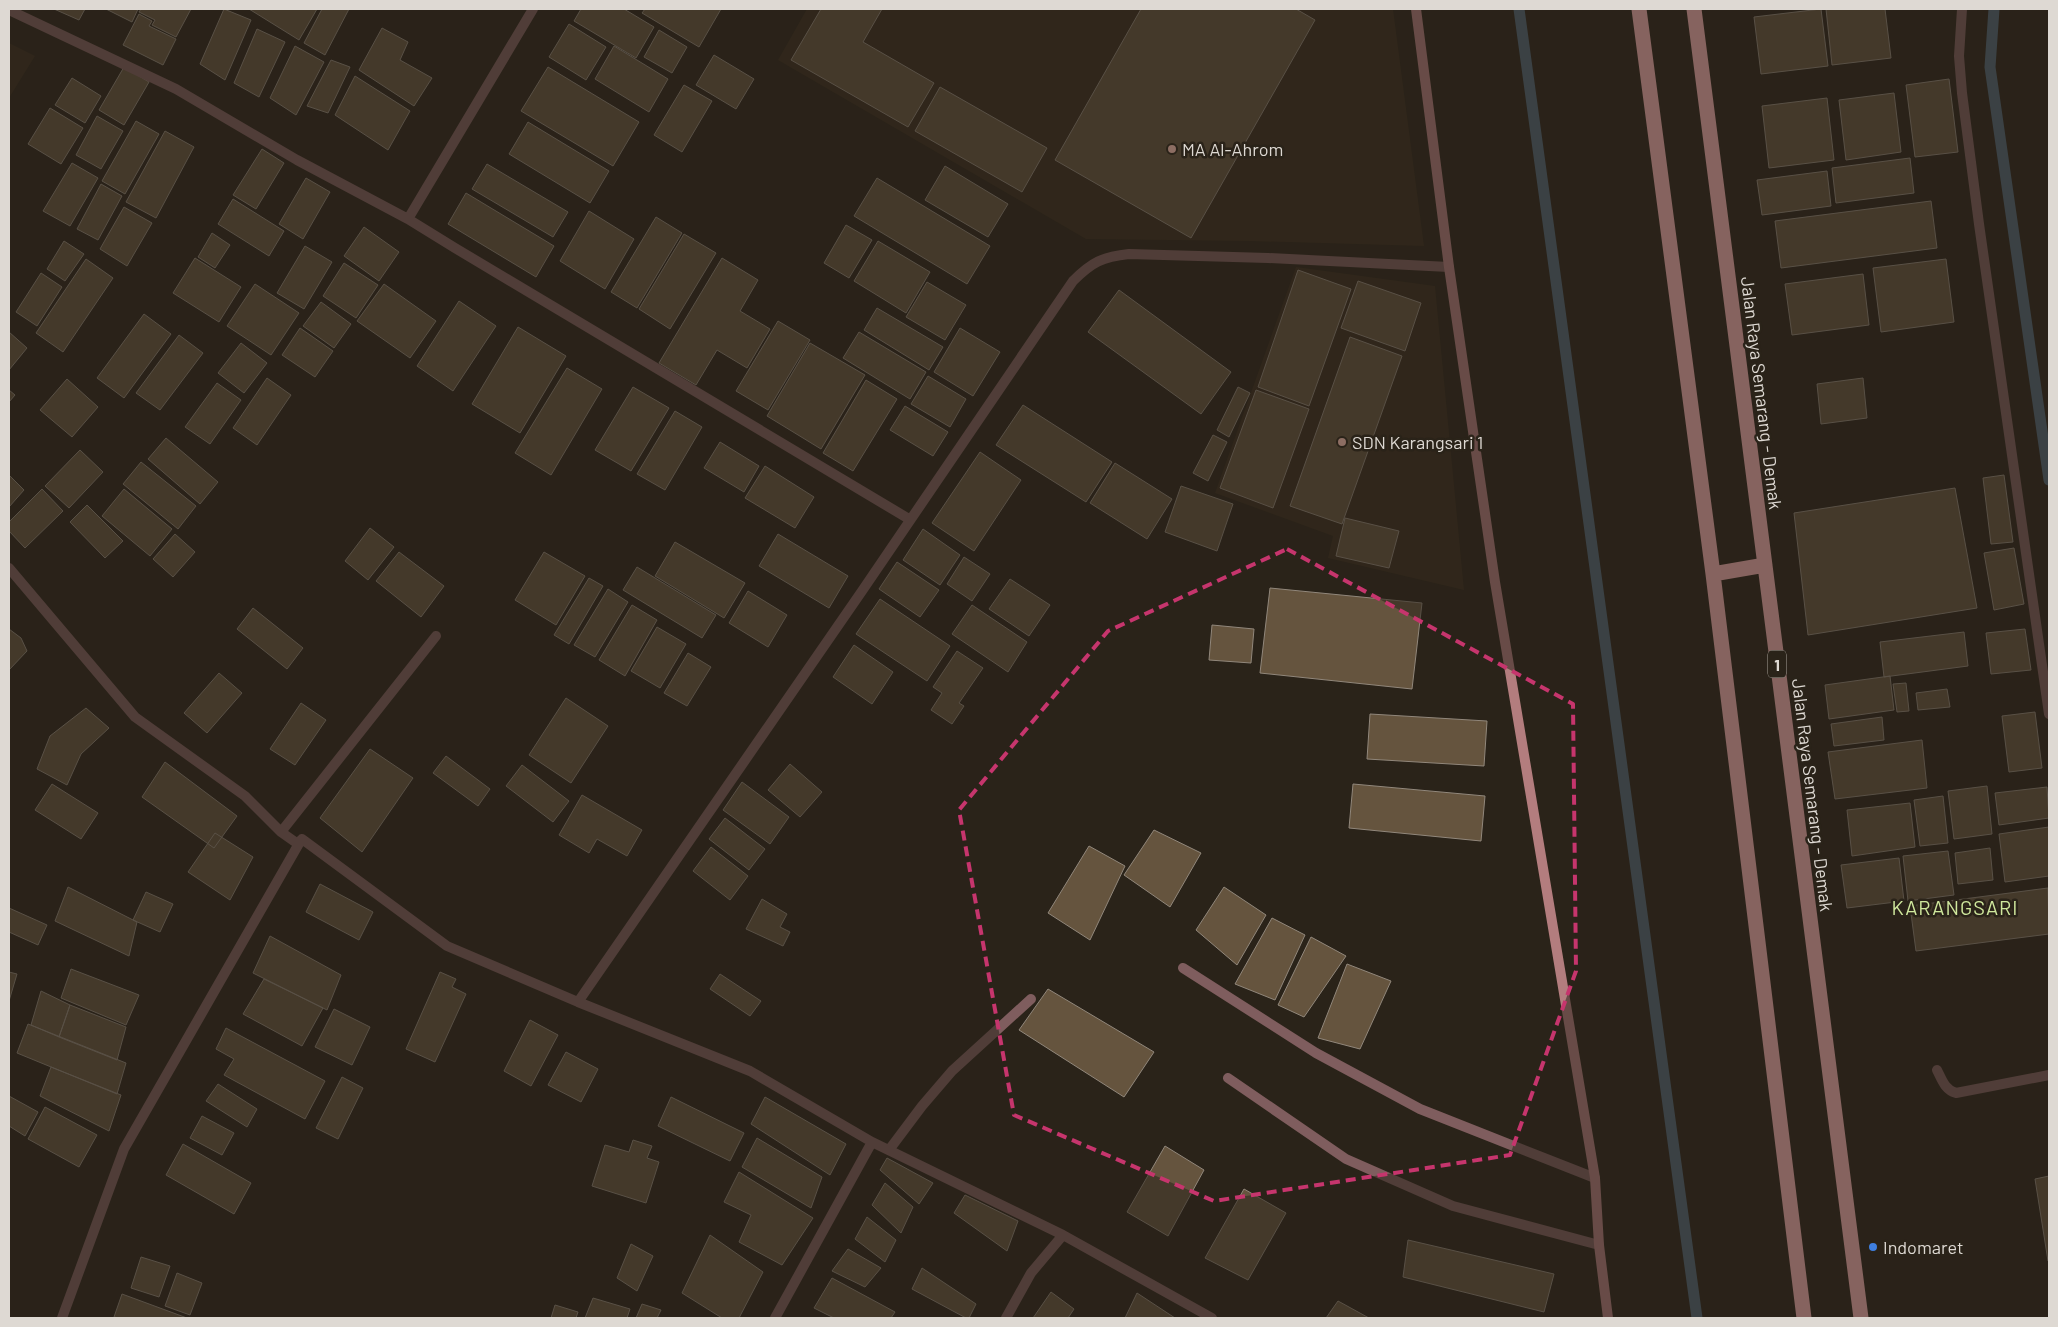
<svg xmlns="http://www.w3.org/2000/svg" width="2058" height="1327" font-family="Barlow,sans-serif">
  <rect width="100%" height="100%" fill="#2a2319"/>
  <path fill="#382b1d" d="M807,9H1393L1424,246L1249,241L1086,239L778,60Z
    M9,43L35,56L9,98Z
    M1296,267L1435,286L1464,590L1328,558L1333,536L1215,493Z"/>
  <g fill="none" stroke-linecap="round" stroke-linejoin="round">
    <path stroke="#506779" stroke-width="11" d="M1519,9L1697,1318
      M1994,9L1990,67L2049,480"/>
  </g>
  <path fill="#65543e" stroke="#91877b" d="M54,9H85L79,20Z
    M106,9H138L132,22Z
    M141,9H191L176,37L152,25L155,20L139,12Z
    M224,9L251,20L225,80L200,64Z
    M249,9H317L299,40Z
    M322,9H349L325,55L304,43Z
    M581,9H624L654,27L636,58L574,21Z
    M645,9H721L699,47L642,13Z
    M821,9H882L863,42L934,83L908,127L791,60Z
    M1141,9H1296L1315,20L1191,238L1055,160Z
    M1821,9L1828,66L1761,74L1754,17Z
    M1826,9H1885L1891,58L1832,65Z
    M139,14L152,21L149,26L176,39L163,65L123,45Z
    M569,24L606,47L586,80L549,57Z
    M382,28L408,42L400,60L432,78L414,106L359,70Z
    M257,29L285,42L259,97L234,83Z
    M659,30L687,47L672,73L644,57Z
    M295,46L324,62L296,115L270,98Z
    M614,46L668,79L649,112L595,79Z
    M714,55L754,79L736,109L696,85Z
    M331,60L350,67L328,113L307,106Z
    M124,67L149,82L124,125L99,110Z
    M548,67L639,122L613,166L521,111Z
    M355,76L410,111L388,150L335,115Z
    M72,78L101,96L85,123L55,105Z
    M1949,79L1958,152L1915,157L1906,85Z
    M684,85L712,101L682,152L654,135Z
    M940,87L1047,148L1022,192L915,131Z
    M1894,93L1901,152L1846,160L1839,100Z
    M1827,98L1834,160L1769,168L1762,106Z
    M50,108L83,128L61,164L28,144Z
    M97,116L123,131L101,169L76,155Z
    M136,121L159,134L125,194L102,181Z
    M528,122L609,171L590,203L509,154Z
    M165,131L194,147L156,218L126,202Z
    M262,149L284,163L256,209L233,195Z
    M1910,158L1914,193L1836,203L1832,168Z
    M72,163L98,178L70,226L43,211Z
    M487,164L568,212L553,237L472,189Z
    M945,166L1008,204L988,237L925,200Z
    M1827,171L1831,206L1762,215L1757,180Z
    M306,178L330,192L303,239L279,224Z
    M877,178L990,246L967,284L854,216Z
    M101,184L122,196L98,240L77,229Z
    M466,193L554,246L536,277L448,224Z
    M233,199L284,231L269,256L218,224Z
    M1931,201L1937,248L1781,268L1775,221Z
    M124,207L152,223L127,266L100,249Z
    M589,211L634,239L605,289L560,261Z
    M656,217L682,233L637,308L611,292Z
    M846,225L872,240L849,278L824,263Z
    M364,227L399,252L379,281L344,256Z
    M212,233L230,245L215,268L198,257Z
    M684,234L716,253L670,329L639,309Z
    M64,241L84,254L65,281L47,269Z
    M878,241L930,272L906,313L854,281Z
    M305,246L332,262L304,309L277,293Z
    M195,258L241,287L219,322L173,293Z
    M722,258L758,280L740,311L770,329L747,368L717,350L696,385L659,363Z
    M86,259L113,278L63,352L36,333Z
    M1946,259L1954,322L1881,332L1873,268Z
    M344,263L378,285L356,318L323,296Z
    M1298,270L1351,289L1309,406L1258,387Z
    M41,273L62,287L37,326L16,312Z
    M1863,274L1869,325L1792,335L1785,284Z
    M1358,281L1421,303L1405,351L1341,328Z
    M927,282L966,305L945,340L906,317Z
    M255,284L299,313L271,355L227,326Z
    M384,284L436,321L410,358L357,321Z
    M1119,290L1231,372L1201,414L1088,332Z
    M459,301L496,326L453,391L417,366Z
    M321,302L351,324L334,348L303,326Z
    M877,308L943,347L929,370L864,330Z
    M144,314L171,334L124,398L97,378Z
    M778,321L810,340L768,410L736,391Z
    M518,327L566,356L520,433L472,404Z
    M300,328L333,351L315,377L282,355Z
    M960,328L1000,352L973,396L934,372Z
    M9,332L27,348L9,370Z
    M859,332L926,372L910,399L843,358Z
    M179,335L203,353L160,410L136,393Z
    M1350,337L1402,356L1342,524L1290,506Z
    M241,343L267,363L244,393L218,373Z
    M810,343L865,375L821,449L767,416Z
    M567,368L602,389L551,475L515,453Z
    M928,376L966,399L950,427L911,404Z
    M267,378L291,395L257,445L233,428Z
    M1863,378L1867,418L1821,424L1817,384Z
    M67,379L98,407L72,437L40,410Z
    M866,380L897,399L853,471L823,453Z
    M217,383L241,400L210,444L185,427Z
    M633,387L669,408L631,471L595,450Z
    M1238,387L1250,393L1229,437L1217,430Z
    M9,390L15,395L9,402Z
    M1256,390L1309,409L1273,508L1220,488Z
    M1023,405L1112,462L1086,502L996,445Z
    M905,406L948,432L933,456L890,430Z
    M675,411L702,427L665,490L637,474Z
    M1213,435L1227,442L1208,481L1193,473Z
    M166,438L218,482L200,504L148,459Z
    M720,442L759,466L744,492L704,468Z
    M80,450L103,472L69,508L45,486Z
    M980,452L1021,480L974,551L932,523Z
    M141,462L196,506L178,529L123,484Z
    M1115,463L1172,499L1147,539L1090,503Z
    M765,466L814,497L795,528L745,498Z
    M9,475L24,490L9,507Z
    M2004,475L2013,542L1991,544L1983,478Z
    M1181,486L1233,504L1217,551L1165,532Z
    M1955,488L1977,608L1808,635L1794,513Z
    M42,489L63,511L25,548L9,531V522Z
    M124,489L172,529L150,556L102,516Z
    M87,505L123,541L105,558L70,522Z
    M1345,518L1399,531L1389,568L1336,556Z
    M370,528L394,547L368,580L345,561Z
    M923,529L960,555L940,585L903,560Z
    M175,534L195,552L173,577L153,559Z
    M778,534L848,576L829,608L759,566Z
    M675,542L745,583L724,618L655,576Z
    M2014,548L2024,604L1994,610L1984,553Z
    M399,552L444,586L421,617L376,581Z
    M544,552L585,576L556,625L515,600Z
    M964,557L990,574L972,601L947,584Z
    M897,562L939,590L920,617L879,589Z
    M637,567L716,615L702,638L623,590Z
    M589,578L603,586L569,644L554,635Z
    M1010,579L1050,605L1029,636L989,609Z
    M1270,588L1422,603L1412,689L1260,673Z
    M608,589L628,602L595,657L574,645Z
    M748,591L787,615L768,647L729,623Z
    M880,599L950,646L927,681L856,634Z
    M632,605L657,620L625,676L599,660Z
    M972,605L1027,642L1008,672L952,634Z
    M253,608L303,648L287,669L237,629Z
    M1212,625L1254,629L1251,663L1209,660Z
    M657,627L686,644L660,688L631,671Z
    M9,629L21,638L27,651L9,670Z
    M2025,629L2031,670L1991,674L1986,633Z
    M1964,632L1968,666L1884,677L1880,642Z
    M854,645L893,672L872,704L833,677Z
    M957,651L983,668L959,703L964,706L952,724L931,710L942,693L933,687Z
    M688,653L711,667L687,706L664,693Z
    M219,673L242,693L207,733L184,713Z
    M1890,676L1894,710L1829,719L1825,685Z
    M1906,683L1909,711L1897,712L1893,684Z
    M1947,689L1950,707L1918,710L1916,693Z
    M566,698L608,726L571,783L529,755Z
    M301,703L326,720L295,765L270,749Z
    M86,708L109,728L81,754L67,785L37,769L50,736Z
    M2035,712L2042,768L2009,772L2002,716Z
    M1370,714L1487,721L1484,766L1367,759Z
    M1882,717L1884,740L1834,746L1831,724Z
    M1922,740L1927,788L1835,799L1828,752Z
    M370,749L413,778L362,852L320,818Z
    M446,756L490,789L478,806L433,773Z
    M165,762L237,816L214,848L142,797Z
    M790,764L822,792L800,817L768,790Z
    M522,765L569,801L553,822L506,786Z
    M742,782L789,817L770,844L723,810Z
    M52,784L98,813L81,839L35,810Z
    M1353,784L1485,796L1481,841L1349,828Z
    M1987,786L1992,834L1954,839L1948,791Z
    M2047,787L2049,818L1999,825L1995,793Z
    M582,795L642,830L627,856L597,839L589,853L559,835Z
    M1943,796L1948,843L1920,846L1914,800Z
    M1910,803L1915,847L1852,856L1847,810Z
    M725,818L765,849L749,870L709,839Z
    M2049,827V876L2005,882L1999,834Z
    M1154,830L1201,853L1170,907L1124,875Z
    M215,833L253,857L230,900L188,872Z
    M1089,846L1125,866L1090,940L1048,913Z
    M711,847L748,876L730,900L693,871Z
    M1990,848L1993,880L1958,884L1955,853Z
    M1948,851L1954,895L1908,901L1903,856Z
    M1899,858L1904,901L1847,908L1841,865Z
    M320,884L373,912L359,940L306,912Z
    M68,887L137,922L129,956L55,921Z
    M1224,887L1266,915L1237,965L1196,930Z
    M2048,888L2049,934L1916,951L1910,906Z
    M146,892L173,904L160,932L133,920Z
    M762,899L787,914L780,927L790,932L783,946L746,929Z
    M9,908L47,925L38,945L9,932Z
    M1272,918L1305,935L1275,1000L1235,984Z
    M270,936L341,975L327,1010L253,973Z
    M1311,937L1346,956L1304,1017L1278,1005Z
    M1347,964L1391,981L1360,1049L1318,1038Z
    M71,969L139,995L126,1025L61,998Z
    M9,972L17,974L9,1001Z
    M440,972L456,979L452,987L466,994L435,1062L406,1049Z
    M720,974L761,1001L750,1016L710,989Z
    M264,979L323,1008L302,1046L243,1014Z
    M1048,989L1154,1052L1124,1097L1019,1030Z
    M41,991L70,1005L59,1037L31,1025Z
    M70,1005L126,1027L117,1060L59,1037Z
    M334,1009L370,1027L352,1065L315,1047Z
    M530,1020L558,1035L531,1086L504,1071Z
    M28,1024L126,1063L117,1094L17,1053Z
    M226,1028L325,1081L305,1119L224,1075L234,1059L216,1049Z
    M566,1052L598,1069L581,1102L548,1085Z
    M51,1067L121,1095L109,1131L40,1096Z
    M342,1077L363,1088L338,1139L316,1128Z
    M218,1084L257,1109L247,1127L206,1101Z
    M9,1096L38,1112L25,1136L9,1126Z
    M671,1097L744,1133L730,1161L658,1126Z
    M765,1097L846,1144L830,1175L751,1124Z
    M45,1107L97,1135L79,1167L28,1139Z
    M202,1116L234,1133L222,1155L190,1138Z
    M757,1138L822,1177L811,1208L742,1167Z
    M633,1140L652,1146L647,1158L659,1162L646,1203L592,1186L605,1145L629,1152Z
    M183,1144L251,1183L234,1214L166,1175Z
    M1165,1146L1204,1170L1168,1236L1127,1212Z
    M887,1158L933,1183L919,1204L880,1170Z
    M739,1172L813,1218L782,1265L739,1242L751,1215L724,1202Z
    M2049,1176V1261H2048L2035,1179Z
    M885,1183L913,1207L901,1233L872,1205Z
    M1244,1189L1286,1213L1248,1280L1205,1258Z
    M965,1195L1018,1221L1007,1251L954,1213Z
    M867,1217L896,1240L885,1262L855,1239Z
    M710,1235L763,1272L739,1318H722L682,1293Z
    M1408,1240L1554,1274L1544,1312L1403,1277Z
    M631,1244L653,1256L637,1291L617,1278Z
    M848,1249L881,1268L865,1287L832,1271Z
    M141,1257L170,1266L159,1297L131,1288Z
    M922,1268L976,1304L969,1318H966L912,1289Z
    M177,1273L202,1283L190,1315L165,1306Z
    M832,1278L895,1312L891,1318H834L814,1308Z
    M1051,1292L1074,1309L1068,1318H1033Z
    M1137,1293L1175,1318H1125Z
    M122,1294L187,1318H119L114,1317Z
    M593,1298L630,1309L627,1318H585Z
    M1338,1301L1369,1318H1326Z
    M642,1304L661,1310L657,1318H636Z
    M555,1305L578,1312L576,1318H551Z"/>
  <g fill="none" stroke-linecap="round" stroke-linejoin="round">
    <path stroke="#7f5d5e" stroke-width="10" d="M1962,9L1959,56L1962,93L1979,224L2049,714
      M9,10L176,89L297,160L408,219L455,248L909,519
      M408,219L533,9
      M9,568L135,717L245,796L281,832L298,844L302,839L447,946L578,1002L750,1071L872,1142L1063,1235L1212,1318
      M281,832L436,636
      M1183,968L1316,1053L1420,1109L1595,1178
      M578,1002L862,591L1073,281C1092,262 1102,257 1129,254L1268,258L1449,267
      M1937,1070C1942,1080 1945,1090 1956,1093L2049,1075
      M1228,1078L1346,1159L1453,1206L1599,1245
      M889,1150L922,1106L952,1071L1031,999
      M62,1318L124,1149L301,840
      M775,1318L872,1142
      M1006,1318L1031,1273L1063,1235"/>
    <path stroke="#b37d7e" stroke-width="10" d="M1416,9L1449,267L1495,582L1595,1178L1599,1245L1608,1318"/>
    <path stroke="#f5b1b3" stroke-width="15" d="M1639,9L1713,574L1804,1318
      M1694,9L1861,1318
      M1713,574L1765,565"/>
  </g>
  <path d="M0 0H2058V1327H0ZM1287,549L1573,704L1576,971L1510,1155L1214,1201L1014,1115L959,810L1108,631Z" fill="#2a2319" fill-opacity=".55" fill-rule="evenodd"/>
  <path fill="none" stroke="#c6356d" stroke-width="4" stroke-dasharray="10 6" stroke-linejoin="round" d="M1287,549L1573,704L1576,971L1510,1155L1214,1201L1014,1115L959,810L1108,631Z"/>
  <g fill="#8d6e63" stroke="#2a2319" stroke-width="2">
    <circle cx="1172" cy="149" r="5"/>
    <circle cx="1342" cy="442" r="5"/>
  </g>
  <circle fill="#3f7fe0" stroke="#2a2319" stroke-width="2" cx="1873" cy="1247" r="5"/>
  <g text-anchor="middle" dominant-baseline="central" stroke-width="5" stroke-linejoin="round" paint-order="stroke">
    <rect fill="#2a2319" stroke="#a8a29b" stroke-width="1" x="1768" y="650.5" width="18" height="27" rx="4"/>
    <g font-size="16" font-weight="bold" fill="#ded9d3">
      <text x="1777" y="664">1</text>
    </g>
    <g font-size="18" fill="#ded9d3" stroke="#2a2319" text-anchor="start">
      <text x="1182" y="149">MA Al-Ahrom</text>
      <text x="1352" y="442">SDN Karangsari 1</text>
      <text x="1883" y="1247">Indomaret</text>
    </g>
    <g font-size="18" fill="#ded9d3" stroke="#2a2319">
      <text transform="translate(1762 393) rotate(83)">Jalan Raya Semarang - Demak</text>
      <text transform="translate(1813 795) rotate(83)">Jalan Raya Semarang - Demak</text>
    </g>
    <g font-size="20" letter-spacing="1" fill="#d0e89d" stroke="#2a2319">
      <text x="1955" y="907">KARANGSARI</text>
    </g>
  </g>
  <rect width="2058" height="1327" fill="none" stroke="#ded9d3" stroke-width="20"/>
</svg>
